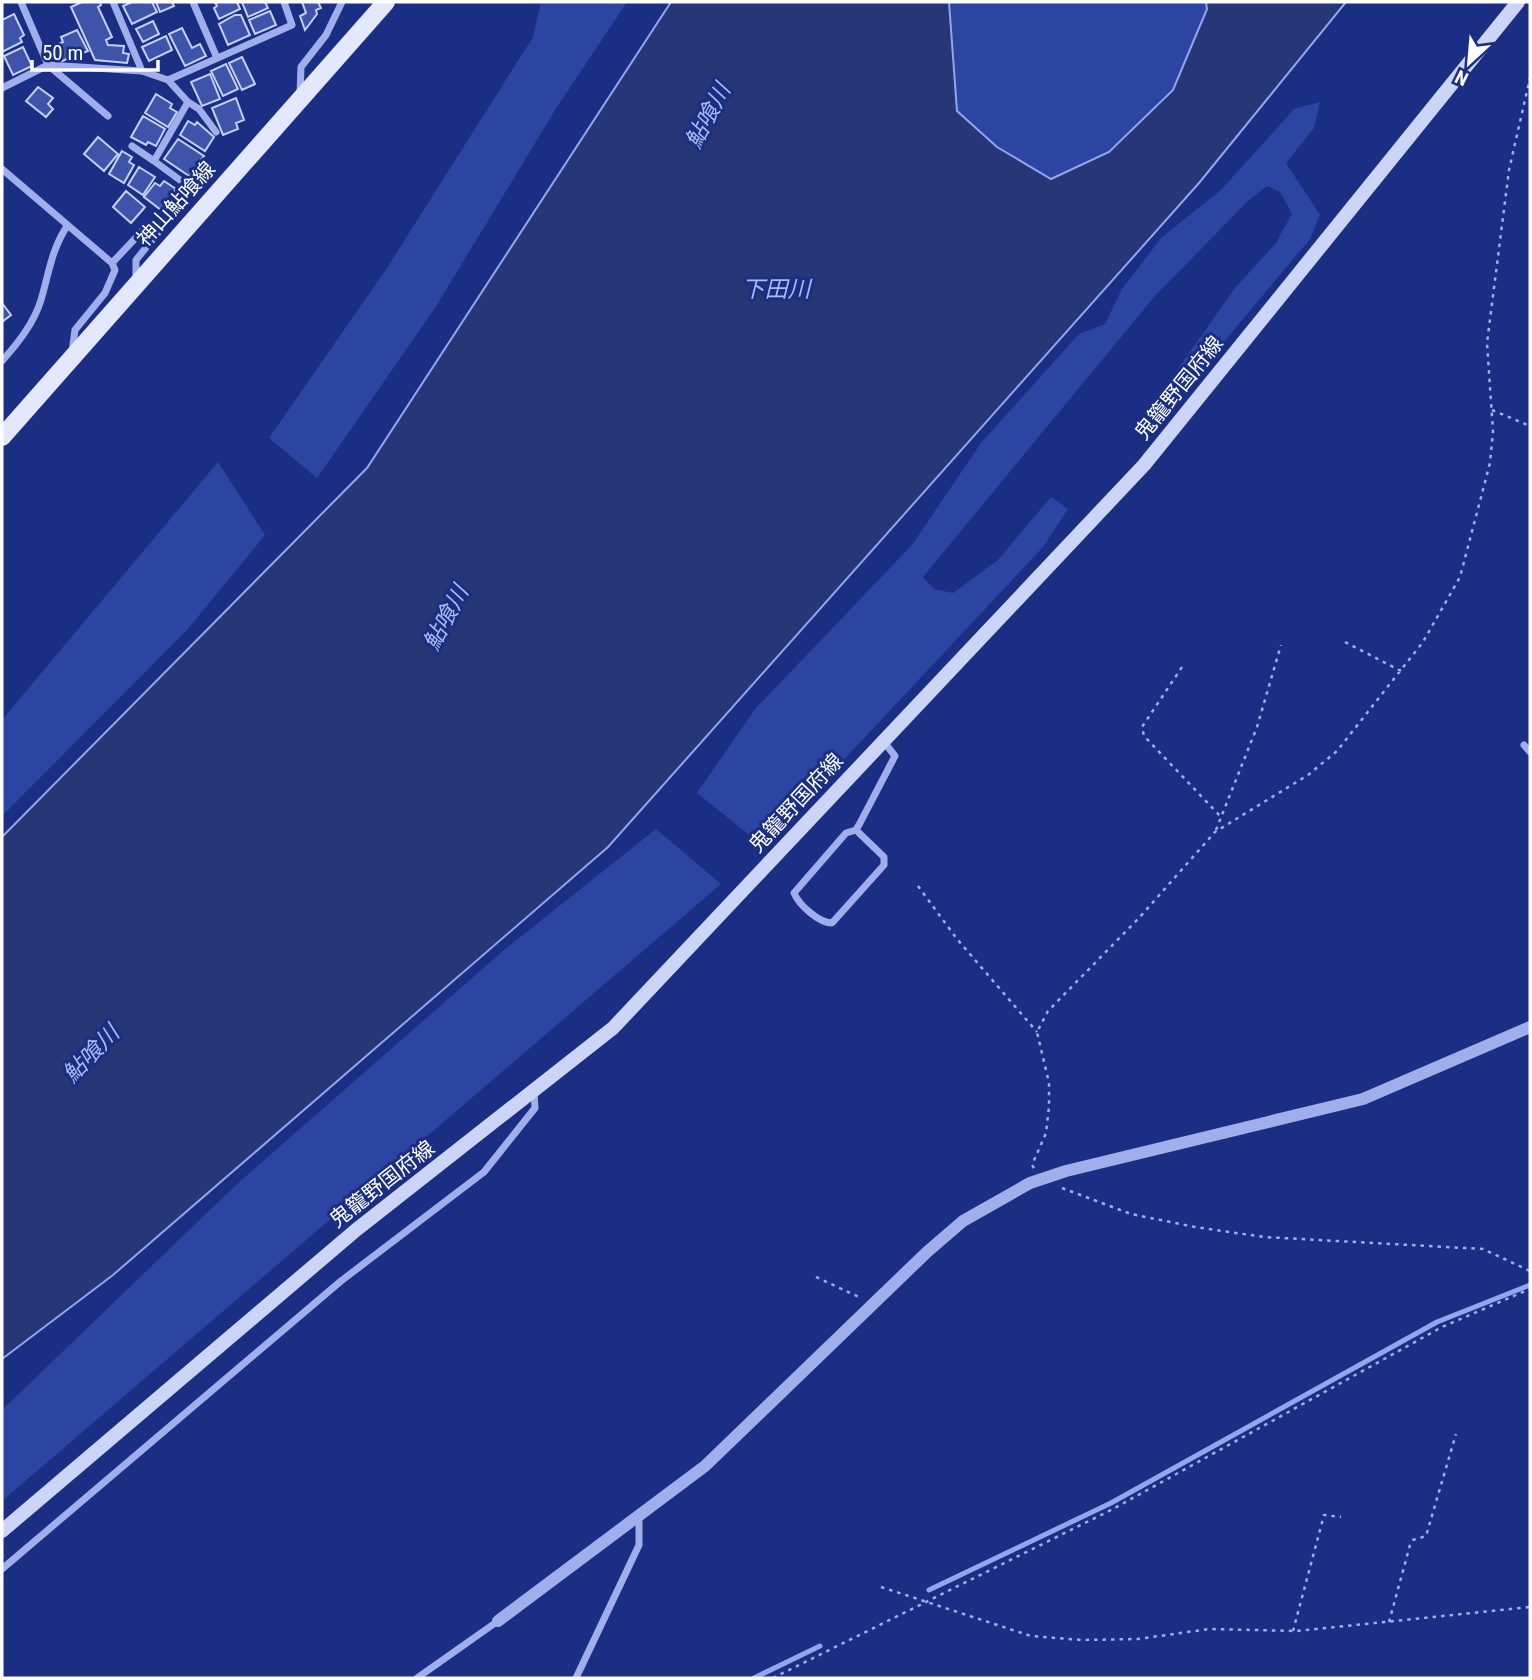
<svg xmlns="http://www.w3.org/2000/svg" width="1532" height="1680" font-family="'Roboto Condensed','Noto Sans JP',sans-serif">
  <rect width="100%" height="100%" fill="#1a2e84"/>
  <path fill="#2d45a2" d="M541,2H627L557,107L435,308L317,478L269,438L387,268L533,37Z
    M949,2H1206L1207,9L1173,90L1109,152L1051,179L997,147L957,111Z
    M1320,102L1314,128L1286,163L1320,215L1310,239L1171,405L1158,397L1235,288L1276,243L1292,214L1280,192L1267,186L1248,201L1154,297L923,577L934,589L953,593L998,560L1051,497L1068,509L1043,547L763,846L697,793L755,709L912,545L981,443L1079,334L1105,324L1122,289L1162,237L1221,190L1294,109Z
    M218,462L265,535L187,630L2,816V720Z
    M656,829L721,884L2,1501V1410L237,1184L504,950Z"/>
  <path fill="#273676" stroke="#92a6ee" stroke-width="2" d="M671,2H949L957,111L997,147L1051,179L1109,152L1173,90L1207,9L1206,2H1346L1199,183L608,847L113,1275L2,1359V837L367,468Z"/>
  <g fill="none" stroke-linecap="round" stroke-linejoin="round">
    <path stroke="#92a6ee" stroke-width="5" d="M929,1590L1111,1503L1437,1322L1530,1285
      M754,1678L820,1646"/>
  </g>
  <path fill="#3e54ab" stroke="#c5cff8" stroke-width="2" d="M82,2H100L101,5L98,7L112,37L106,40L108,45L124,46L123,53L129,54L127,63L95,60L71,7Z
    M132,2H152L157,12L132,24L123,6Z
    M156,2H172L174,6L160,12Z
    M215,2H237L240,9L219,19L214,8L217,6Z
    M242,2H265L268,8L248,17Z
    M302,2H318L321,8L316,10L317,14L305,30L300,16L306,13Z
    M270,11L276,25L255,34L249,20Z
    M14,14L24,35L20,38L22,42L2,52V20Z
    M235,15H241L250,35L228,45L219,24Z
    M153,21L159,34L143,42L136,29Z
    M182,28L192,48L200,44L206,56L185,66L169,34Z
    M77,30L88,51L62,61L54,46L63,42L61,37Z
    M166,36L172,50L149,61L142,47Z
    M23,47L32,66L13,75L4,56Z
    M242,57L255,84L242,90L229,63Z
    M226,64L238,89L223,96L211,71Z
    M210,74L220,99L202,106L191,82Z
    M38,87L53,98L48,104L53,109L46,117L26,101Z
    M156,94L172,104L170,108L177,112L168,127L145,113Z
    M236,98L244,120L236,123L238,129L223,135L212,108Z
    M143,116L165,129L156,146L148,142L146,145L131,137Z
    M188,121L195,125L197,122L214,137L205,151L180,135Z
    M98,137L118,154L104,171L84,154Z
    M178,139L204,156L189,176L164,159Z
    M122,151L132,157L129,162L134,165L124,183L109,174Z
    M139,167L155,177L143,195L128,185Z
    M164,181L176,189L161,210L144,197L155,183L160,186Z
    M126,191L145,207L131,223L113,207Z
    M2,303L11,315L2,322Z"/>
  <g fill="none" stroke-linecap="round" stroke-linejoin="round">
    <path stroke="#a0afeb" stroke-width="2.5" stroke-dasharray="3.5 5" stroke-linecap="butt" d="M1492,410L1530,426
      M1345,642L1401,671
      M1182,667L1142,727L1144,736L1221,817
      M1216,830L1257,727L1281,645
      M918,886L957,939L1037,1032
      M1034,1168L1032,1165L1046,1133L1049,1107V1083L1037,1032L1048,1011L1139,918L1215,832L1308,775L1337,751L1423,642L1460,577L1490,463L1493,431L1487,343L1509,170L1530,78
      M1062,1188L1131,1214L1195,1227L1264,1237L1483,1249L1530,1271
      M816,1277L861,1298
      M881,1587L1031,1636L1082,1640L1138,1639L1209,1629L1297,1631L1530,1607
      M1389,1622L1410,1545L1413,1540L1426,1536L1456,1434
      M1293,1631L1324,1515L1341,1517
      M773,1678L1113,1509L1442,1327L1530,1289"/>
    <path stroke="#a0afeb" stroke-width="7" d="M21,2L48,65L142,71L168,80L292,25L284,2
      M113,2L142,71
      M193,2L217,58
      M2,88L48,65L108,116
      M300,94L301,67L326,35L342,2
      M188,102L199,109L216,132
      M132,146L154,161L188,102L168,80
      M2,169L112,263L115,270L105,293L75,330L72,352
      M112,263L147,226
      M136,281V260L165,224L184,183L154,161
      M2,361C18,343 34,323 41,300C49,273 51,251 67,226
      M1524,745L1530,752
      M856,830L884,857V865L832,923C819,923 799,905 794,893L846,833L856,830L860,823L895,756L884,742
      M2,1569L341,1281L484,1172L535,1108L534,1092
      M417,1678L498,1621
      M576,1678L639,1545V1517"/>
    <path stroke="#a0afeb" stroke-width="12" d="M498,1621L705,1466L927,1252L963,1221L1030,1183L1066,1171L1363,1099L1530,1027"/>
    <path stroke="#ccd4f8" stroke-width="14" d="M2,1531L356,1230L613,1028L1144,465L1518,2"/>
    <path stroke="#e4e8ff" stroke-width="18" d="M2,437L386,2"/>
  </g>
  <g text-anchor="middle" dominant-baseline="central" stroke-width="6" stroke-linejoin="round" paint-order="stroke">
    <g font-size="21" fill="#fff" stroke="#1a2e84">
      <text transform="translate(176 204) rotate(-48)">神山鮎喰線</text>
      <text transform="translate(1179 388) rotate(-51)">鬼籠野国府線</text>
      <text transform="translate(796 803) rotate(-47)">鬼籠野国府線</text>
      <text transform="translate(382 1184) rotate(-38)">鬼籠野国府線</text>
    </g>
    <g font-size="23" font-style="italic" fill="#abbaf3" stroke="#1a2e84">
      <text transform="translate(708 116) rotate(-62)">鮎喰川</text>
      <text x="776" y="289">下田川</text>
      <text transform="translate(446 618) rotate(-62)">鮎喰川</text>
      <text transform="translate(91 1054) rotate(-46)">鮎喰川</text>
    </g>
  </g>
  <rect width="1532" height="1680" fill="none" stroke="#ffffff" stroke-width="7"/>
  <g transform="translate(1469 63) rotate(206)" stroke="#1a2e84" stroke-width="5" paint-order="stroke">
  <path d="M0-5L12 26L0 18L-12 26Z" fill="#ffffff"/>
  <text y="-10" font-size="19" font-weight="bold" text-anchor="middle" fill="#ffffff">N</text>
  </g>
  <path d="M32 60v10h126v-10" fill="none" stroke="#ffffff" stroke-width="3.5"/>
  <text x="42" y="60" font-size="21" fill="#ffffff" stroke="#1a2e84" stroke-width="5" paint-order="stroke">50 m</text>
</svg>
